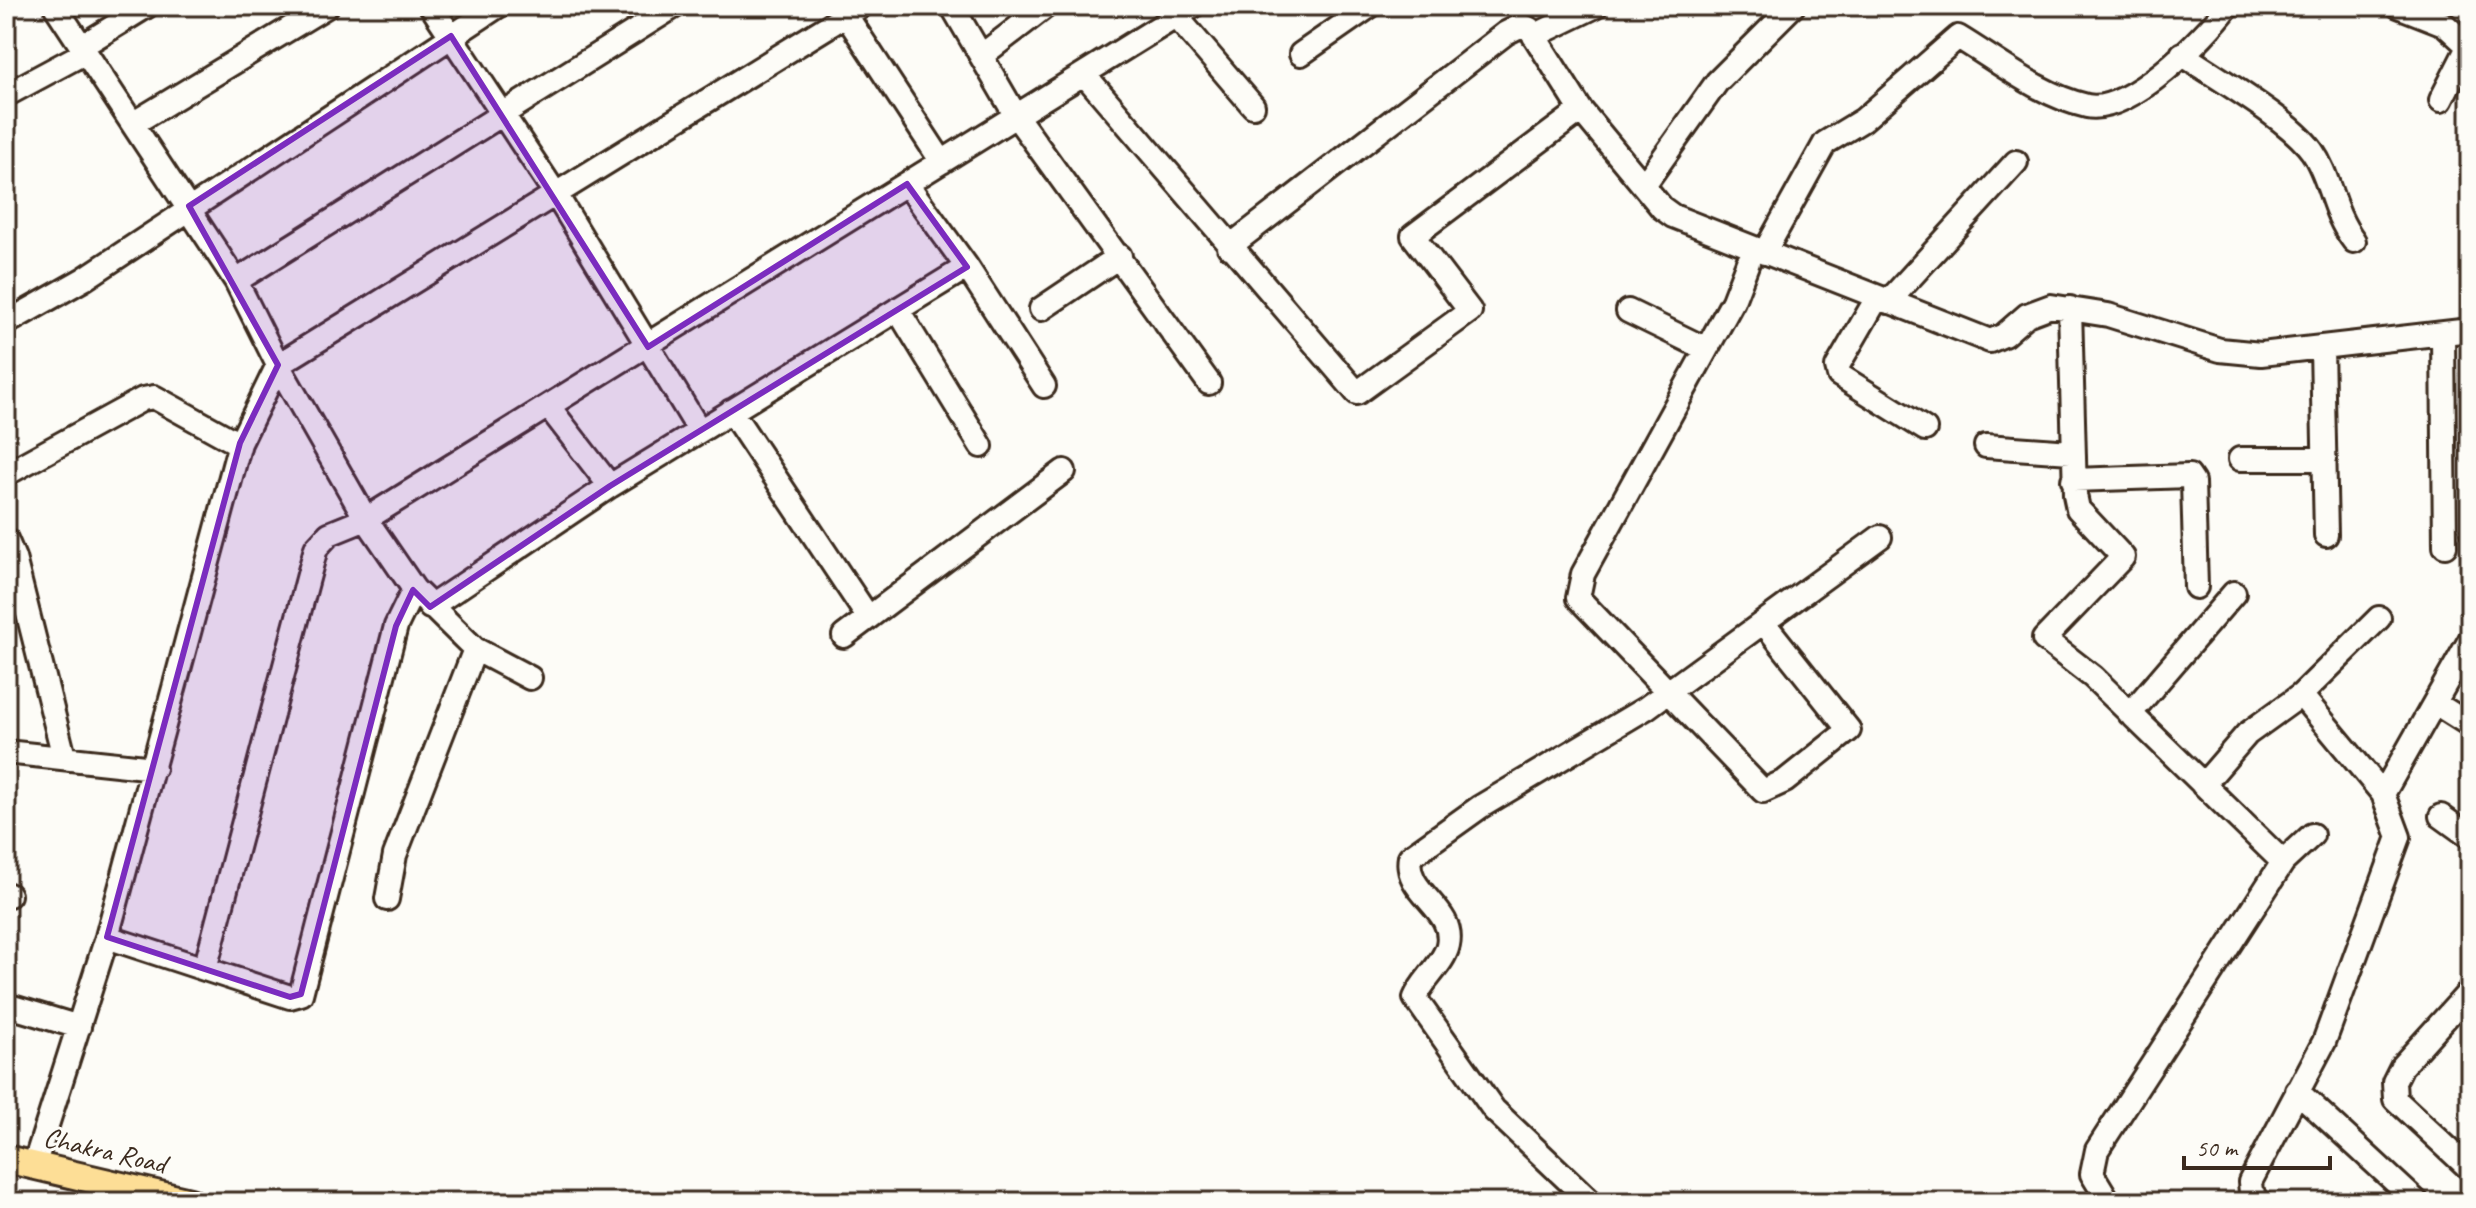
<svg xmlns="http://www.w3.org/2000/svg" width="2476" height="1208" font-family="Caveat,sans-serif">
  <rect width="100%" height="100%" fill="#fdfcf7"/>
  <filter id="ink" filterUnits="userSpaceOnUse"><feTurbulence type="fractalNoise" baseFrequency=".0125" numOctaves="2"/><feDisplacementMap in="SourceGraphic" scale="16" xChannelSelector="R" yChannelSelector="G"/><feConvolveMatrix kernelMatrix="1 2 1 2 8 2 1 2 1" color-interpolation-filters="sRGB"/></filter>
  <g filter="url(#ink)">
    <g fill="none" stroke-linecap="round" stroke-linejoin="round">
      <g stroke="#3b2a1e" stroke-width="28">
        <path id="minor" d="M55,6L236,281L278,365L366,519L414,589L475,649L530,678
          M431,6L555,193L699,430
          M840,6L942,162
          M952,6L1016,116L1209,383
          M2398,6L2444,24L2470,48
          M1176,16L1253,106
          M1534,36L1596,6
          M82,46L147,6
          M1301,54L1370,6
          M2182,54C2218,79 2288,118 2312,151C2331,178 2331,211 2354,241
          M981,56L1046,6
          M1084,74L1357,393L1470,311L1413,236L1581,110
          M6,95L86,52
          M2441,100L2468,47
          M134,123L327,6
          M907,184L967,267L1044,386
          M1644,185L1717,82L1793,6
          M1229,247L1506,33L1522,25L1530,29L1581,110L1662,208L1673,216L1990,341L2004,335L2027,315L2051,306L2108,315L2220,350L2261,354L2470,330
          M1764,253L1825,143L1863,120L1958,37C1998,61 2041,96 2087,106C2129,115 2205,37 2228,6
          M1748,262L1733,301L1583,574L1578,598L1763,791L1785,781L1849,730L1764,623
          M236,281L675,6
          M1877,298L1837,367L1839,375L1925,429
          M1888,302L2016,162
          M2070,308L2075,495L2078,509L2123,557L2044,639L2093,677L2283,862
          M1041,309L1120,256
          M898,310L981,446
          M1628,311L1706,349
          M6,323L84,279L498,6
          M2443,335L2445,546
          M2322,348L2326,535
          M549,407L610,486
          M731,411L868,617
          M1986,446L2071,452
          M2240,459H2325
          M6,474L143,399L154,397L239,444
          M2073,480L2189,476L2193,482L2196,587
          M6,539L14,558L64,757
          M430,607L610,486L967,267
          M844,636L1064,471
          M2435,703L2470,725
          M2130,714L2234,593
          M6,752L154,768
          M2203,785L2247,734L2301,695L2379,618
          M2383,794L2470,640
          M2441,816L2470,837
          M6,894L9,895
          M387,899L395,855L475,649
          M107,937L290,997L301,994L396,626L414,589
          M205,969L316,548L329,534L366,519L1193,6
          M2470,991L2402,1066L2394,1082L2395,1099L2470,1169
          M6,1005L79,1027
          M2297,1091L2417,1202
          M34,1166L107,937L240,443L278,365L861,6
          M1591,1202L1494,1110L1415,998C1422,980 1444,964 1448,945C1456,908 1403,893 1410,857L1480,807L1646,708L1880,537
          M2109,1202L2092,1174L2097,1150L2283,862L2312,835
          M2260,1202L2251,1192L2250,1182L2324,1042L2399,837L2383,794L2301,695"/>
      </g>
      <g stroke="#3b2a1e" stroke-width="32">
        <path id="major" d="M6,1159L190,1202"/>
      </g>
      <use href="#minor" stroke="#fdfcf7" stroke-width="22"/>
      <use href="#major" stroke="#fdde96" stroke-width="26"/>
    </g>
  </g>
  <path fill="#7b2cbf" fill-opacity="0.2" stroke="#7b2cbf" stroke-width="6" stroke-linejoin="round" d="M451,36L648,347L907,184L967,267L610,486L430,607L413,590L396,626L301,994L290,997L107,937L240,443L278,365L189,206Z"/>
  <g text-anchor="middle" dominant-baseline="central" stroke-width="6" stroke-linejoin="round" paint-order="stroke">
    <g font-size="28" fill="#3b2a1e" stroke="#fdfcf7">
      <text transform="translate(105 1150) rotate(13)">Chakra Road</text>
    </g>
  </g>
  <rect width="2476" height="1208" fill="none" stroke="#fdfcf7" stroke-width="32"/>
  <rect x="16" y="16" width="2444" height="1176" fill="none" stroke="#3b2a1e" stroke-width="3" filter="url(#ink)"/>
  <path d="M2184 1156v12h146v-12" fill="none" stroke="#3b2a1e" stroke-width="4"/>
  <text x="2196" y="1156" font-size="24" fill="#3b2a1e" stroke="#fdfcf7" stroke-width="6" paint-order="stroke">50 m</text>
</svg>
